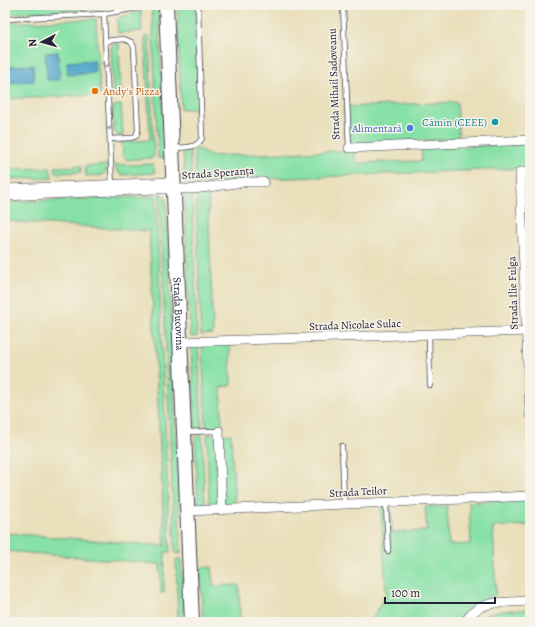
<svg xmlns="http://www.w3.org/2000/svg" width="535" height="627" font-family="Alegreya,serif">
  <rect width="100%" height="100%" fill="#f7f3e8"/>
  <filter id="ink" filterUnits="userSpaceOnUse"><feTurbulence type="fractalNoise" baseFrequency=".025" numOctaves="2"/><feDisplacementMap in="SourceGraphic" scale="8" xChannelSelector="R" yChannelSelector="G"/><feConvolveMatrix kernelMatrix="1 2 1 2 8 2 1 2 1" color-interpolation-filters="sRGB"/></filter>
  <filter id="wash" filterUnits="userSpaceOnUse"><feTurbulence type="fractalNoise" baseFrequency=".012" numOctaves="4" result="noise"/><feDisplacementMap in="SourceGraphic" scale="16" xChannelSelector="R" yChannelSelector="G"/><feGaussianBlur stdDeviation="0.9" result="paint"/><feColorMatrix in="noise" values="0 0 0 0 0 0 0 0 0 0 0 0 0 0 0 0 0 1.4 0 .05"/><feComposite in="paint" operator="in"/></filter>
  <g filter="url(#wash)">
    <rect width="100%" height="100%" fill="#e9dfba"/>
    <path fill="#87e1a7" stroke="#548271" d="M5,5H118L97,9L5,14Z
      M177,5H195L199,109H181Z
      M153,8L158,11L159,17L165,158H158L152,9Z
      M141,11L142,31L118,33L117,20L120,17Z
      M96,19L100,95L5,99V23Z
      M145,36H149L154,157L153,158L127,160L123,156L122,142L150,140Z
      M114,43L119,44L121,96H113L111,48Z
      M457,102L459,139L346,144L344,107Z
      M121,105L123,135L118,136L114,131L113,106Z
      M530,144V168L242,180L196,185L194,149C201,148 205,154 214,156L355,150L356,163L422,161L421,148Z
      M190,150L192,187H185L183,151Z
      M153,164L155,173L123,175C118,173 116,170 115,165Z
      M108,165L106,171L102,175L86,176L85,166Z
      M81,166V172L56,173L55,167Z
      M50,168L52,178L5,179V169Z
      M159,192L166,198L181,554L175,553Z
      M184,192H192L197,337H194L190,335Z
      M196,193L208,194L213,334L201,335Z
      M156,196L170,552H165L164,593H161L160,564L5,551V533L165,546L149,231L5,221V202Z
      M193,344H198L202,430L195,428L191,347Z
      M202,344H230L231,386L221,387L222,426L221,429H206Z
      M231,434L235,506H224L221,435Z
      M202,435L205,506L198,505L195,437Z
      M207,435H216L219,506L209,507Z
      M523,500L530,507V525L493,527L496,594L469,610L461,622H371L386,593L381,505L391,509L392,532L427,531L425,507L447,506L449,545L471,544L469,502Z
      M176,559H181L184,621L178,622Z
      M212,567L213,586L239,585L240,622H203L200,568Z
      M530,610V622H475C490,609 511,610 530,610Z"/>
    <path fill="#4fa6cc" stroke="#386484" d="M58,52L60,80H47L45,53Z
      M94,60L95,73L68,75L67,62Z
      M33,65L34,81L5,83V67Z"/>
  </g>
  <g filter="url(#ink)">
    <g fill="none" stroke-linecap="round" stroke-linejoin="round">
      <g stroke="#403e4e" stroke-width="6">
        <path id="lane" d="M343,5L349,148
          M104,14L112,186
          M5,19L104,14L153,5
          M105,41L124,39L131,42L134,47L138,130L136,136L131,138L110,139
          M173,148C184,147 197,149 202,138L198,5
          M429,334L430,385
          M185,432L219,431
          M342,446L344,505
          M386,503L388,551"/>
      </g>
      <g stroke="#403e4e" stroke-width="10">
        <path id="street" d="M349,148L530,140
          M530,171L520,172L530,414
          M5,189L173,182
          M5,196L157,189H194L243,182H264
          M180,342L530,331
          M219,431L222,510
          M187,511L530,496
          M465,622C479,598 505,603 530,601"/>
      </g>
      <g stroke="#403e4e" stroke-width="16">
        <g id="primary">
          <path id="s1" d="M166,5L192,622"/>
        </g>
      </g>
      <use href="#lane" stroke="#fff" stroke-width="4.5"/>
      <use href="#street" stroke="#fff" stroke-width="9"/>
      <use href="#primary" stroke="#fff" stroke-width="14"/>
    </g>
    <defs><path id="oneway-chevron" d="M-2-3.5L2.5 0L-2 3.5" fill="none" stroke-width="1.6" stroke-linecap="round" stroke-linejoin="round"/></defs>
    <g stroke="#9c9ca7">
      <use href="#oneway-chevron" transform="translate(106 65) rotate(88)"/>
      <use href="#oneway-chevron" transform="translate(109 127) rotate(87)"/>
    </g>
  </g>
  <circle fill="#e8710a" stroke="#f7f3e8" stroke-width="1.5" cx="95" cy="91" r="4"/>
  <circle fill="#0f9aa8" stroke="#f7f3e8" stroke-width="1.5" cx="495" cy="122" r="4"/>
  <circle fill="#3f7fe0" stroke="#f7f3e8" stroke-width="1.5" cx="410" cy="128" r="4"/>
  <g text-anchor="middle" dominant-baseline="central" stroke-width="3" stroke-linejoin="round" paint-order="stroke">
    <g font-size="11" fill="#22223b" stroke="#f7f3e8">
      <text transform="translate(334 84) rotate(-92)">Strada Mihail Sadoveanu</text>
      <text transform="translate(218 173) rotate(-4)">Strada Speranța</text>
      <text transform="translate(513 293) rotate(-92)">Strada Ilie Fulga</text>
      <text stroke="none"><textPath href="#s1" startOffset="309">Strada Bucovina</textPath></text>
      <text transform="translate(355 325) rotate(-2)">Strada Nicolae Sulac</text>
      <text transform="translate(358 492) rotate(-3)">Strada Teilor</text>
    </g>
    <g font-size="11" fill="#c56008" stroke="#f7f3e8" text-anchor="start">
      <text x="103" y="91">Andy's Pizza</text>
    </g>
    <g font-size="11" fill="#0d838f" stroke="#f7f3e8" text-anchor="end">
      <text x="487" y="122">Cămin (CEEE)</text>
    </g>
    <g font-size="11" fill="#366cbe" stroke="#f7f3e8" text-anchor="end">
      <text x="402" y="128">Alimentară</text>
    </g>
  </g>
  <rect width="535" height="627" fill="none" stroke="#f7f3e8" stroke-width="20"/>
  <g transform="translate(42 42) rotate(264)" stroke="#f7f3e8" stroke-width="3" paint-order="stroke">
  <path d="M0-3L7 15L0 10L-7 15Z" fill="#22223b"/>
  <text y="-6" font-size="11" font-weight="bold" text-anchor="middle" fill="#22223b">N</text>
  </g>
  <path d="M385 597v6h110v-6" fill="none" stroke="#22223b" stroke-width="2"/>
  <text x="391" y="597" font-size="12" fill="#22223b" stroke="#f7f3e8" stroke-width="3" paint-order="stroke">100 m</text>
</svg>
